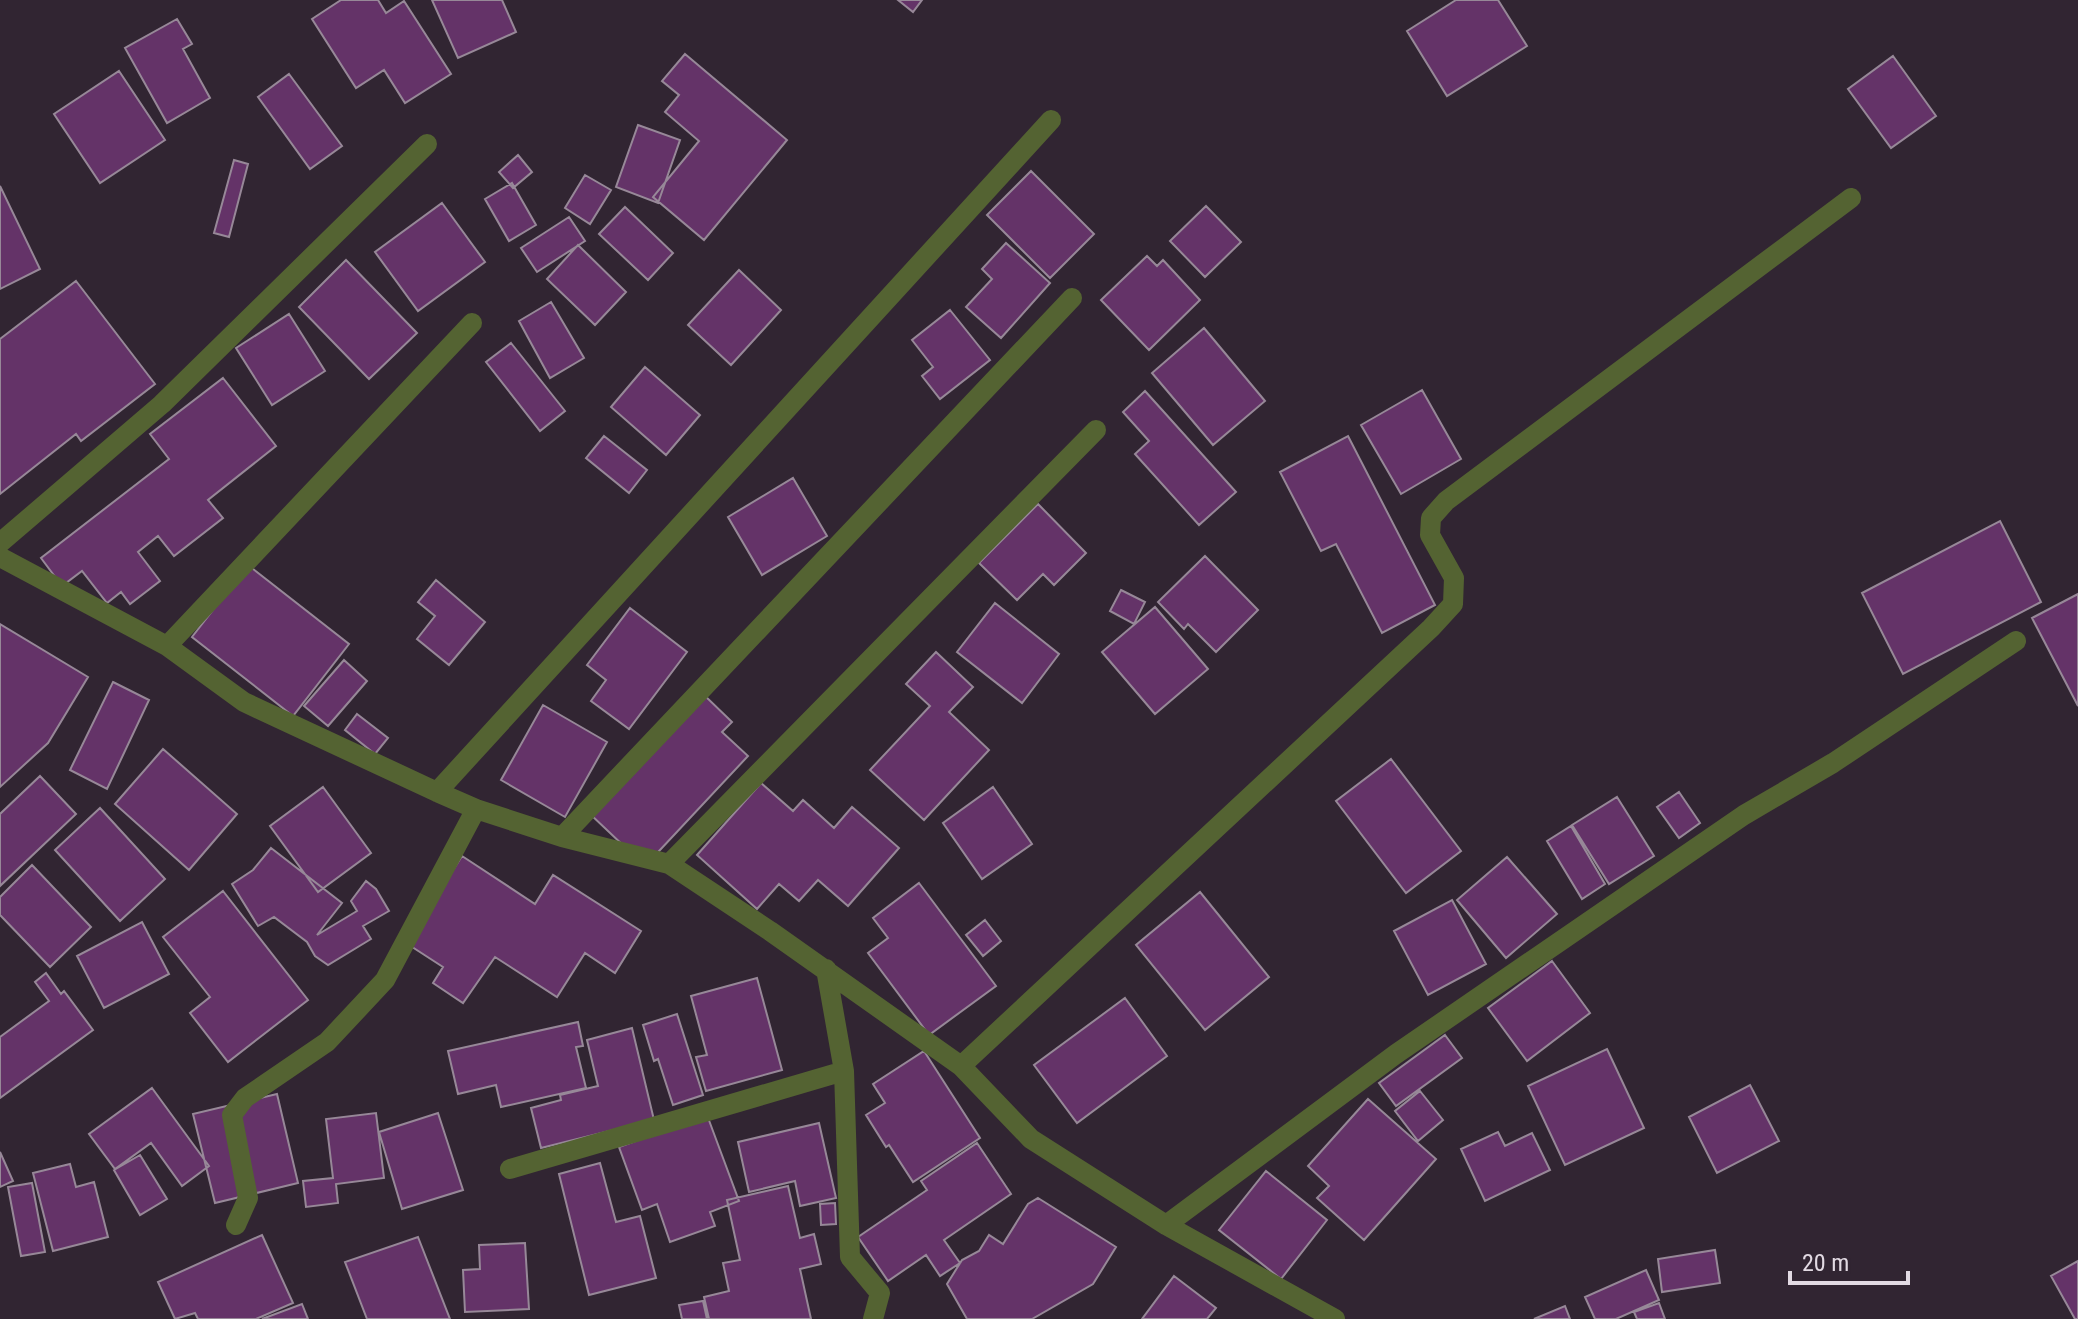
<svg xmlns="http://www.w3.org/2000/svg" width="2078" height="1319" font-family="'Roboto Condensed',sans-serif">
  <rect width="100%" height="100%" fill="#312532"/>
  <path fill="#643368" stroke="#978898" stroke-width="2" d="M341,0H378L386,13L404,1L451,74L405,103L384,70L356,88L312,19Z
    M432,0H502L516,32L458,58Z
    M898,0H922L913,12Z
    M1456,0H1498L1527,46L1447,96L1407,31Z
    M177,19L192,44L183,49L210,98L167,123L125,48Z
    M685,54L787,140L704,240L653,197L699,141L665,112L679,95L662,81Z
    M1893,56L1936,116L1891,148L1848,89Z
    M119,71L165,140L100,183L54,114Z
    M289,74L342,146L310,169L258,97Z
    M638,125L680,140L658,203L616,187Z
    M518,155L532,172L513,188L499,172Z
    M234,160L248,164L229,237L214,233Z
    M1031,171L1094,234L1050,278L987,215Z
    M585,175L611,190L590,224L565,208Z
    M512,183L536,225L509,241L485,199Z
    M0,186L40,269L0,289Z
    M442,203L485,262L418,311L375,252Z
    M1206,206L1241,242L1205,277L1170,241Z
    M625,207L673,253L648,280L599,234Z
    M569,217L585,241L537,272L521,248Z
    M1006,243L1050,283L1001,338L966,307L992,279L982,269Z
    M578,245L626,292L595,325L547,279Z
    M1147,256L1157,266L1163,260L1200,300L1149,350L1101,300Z
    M346,260L417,333L369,379L299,307Z
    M739,270L781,310L731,365L688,325Z
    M76,281L155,384L81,441L76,434L0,494V339Z
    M551,302L584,358L550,378L519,321Z
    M950,310L990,360L940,399L922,376L933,367L912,340Z
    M289,314L325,371L272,405L236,348Z
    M1204,328L1265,401L1213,445L1152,373Z
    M511,343L565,411L540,431L486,362Z
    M645,367L700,415L666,455L611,407Z
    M223,378L276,446L208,500L223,518L174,556L158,536L138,552L160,581L130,604L121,592L107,603L82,571L62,586L41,558L169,459L150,434Z
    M1422,390L1461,459L1401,494L1361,425Z
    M1145,391L1236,492L1199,525L1135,454L1149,441L1123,412Z
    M604,436L647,470L629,493L586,458Z
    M1348,436L1435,605L1382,633L1336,544L1321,551L1280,472Z
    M793,478L827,536L762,575L728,517Z
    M1038,504L1086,553L1054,585L1043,574L1017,600L979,563Z
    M2000,521L2041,602L1903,674L1862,593Z
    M1205,556L1258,610L1216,652L1188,624L1184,629L1158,602Z
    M248,565L349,644L293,716L192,637Z
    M436,580L485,622L449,665L417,639L435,616L418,602Z
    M1121,590L1145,602L1134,624L1110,611Z
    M2078,594V706L2032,618Z
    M995,603L1059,654L1022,703L957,652Z
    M1155,607L1208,669L1155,714L1102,652Z
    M630,608L687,652L629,729L591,701L606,680L587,665Z
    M0,624L88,677L48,743L0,787Z
    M936,652L973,687L949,712L989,750L924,820L870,770L930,706L906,684Z
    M344,660L367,681L328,726L304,706Z
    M113,682L149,700L107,789L70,770Z
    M702,693L732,722L722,732L748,756L645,866L590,814Z
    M543,705L607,742L565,817L501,780Z
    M357,714L388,738L375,754L345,730Z
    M163,749L237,814L189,870L115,804Z
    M1391,759L1461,851L1406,893L1336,801Z
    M40,776L76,814L0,886V814Z
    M761,783L793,811L803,800L834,828L852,807L899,848L848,906L818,880L799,901L779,884L757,909L697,855Z
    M323,787L371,853L318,892L270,826Z
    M993,787L1032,844L982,879L943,823Z
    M1679,792L1700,823L1679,838L1657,807Z
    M1617,797L1654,856L1609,884L1572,825Z
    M100,808L165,879L120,921L55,850Z
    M1571,826L1605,884L1582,899L1547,841Z
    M271,848L342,903L317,935L357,911L351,901L366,881L376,889L389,911L363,926L371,939L328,965L315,956L307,942L274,917L258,926L232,884L253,870Z
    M462,856L535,904L553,875L641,931L615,973L585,953L557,997L495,957L463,1003L433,983L443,967L406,943Z
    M1507,857L1557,914L1506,958L1457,900Z
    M32,865L91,927L50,967L0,915V897Z
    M919,883L996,986L929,1035L868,953L888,938L873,918Z
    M223,891L308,1000L228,1062L190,1013L210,997L163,937Z
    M1200,892L1269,977L1205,1030L1136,945Z
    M1452,900L1486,964L1428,995L1394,931Z
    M985,920L1001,941L983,956L966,935Z
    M142,922L169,974L104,1008L77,956Z
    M1552,961L1590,1013L1527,1061L1488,1008Z
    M46,973L61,994L64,991L93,1030L0,1098V1037L49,1001L35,982Z
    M757,978L782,1070L706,1091L696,1057L707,1055L691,996Z
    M1125,998L1167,1056L1077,1123L1034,1065Z
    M677,1014L703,1095L673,1105L658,1059L654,1061L643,1025Z
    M578,1022L583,1046L576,1047L586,1088L501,1107L496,1085L458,1094L448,1051Z
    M632,1028L654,1120L541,1148L531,1108L561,1100L560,1095L598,1086L587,1040Z
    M1445,1035L1462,1058L1396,1106L1379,1083Z
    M1607,1049L1644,1128L1565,1165L1528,1086Z
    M924,1051L980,1138L913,1182L889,1145L886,1147L866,1115L885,1103L873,1084Z
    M1750,1085L1779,1141L1717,1173L1689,1117Z
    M152,1088L209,1166L182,1186L151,1143L115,1169L89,1134Z
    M1420,1091L1443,1120L1418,1141L1395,1111Z
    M277,1094L298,1183L215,1203L193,1114Z
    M1368,1099L1436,1159L1364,1240L1317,1198L1329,1186L1308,1166Z
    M376,1113L384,1178L336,1184L338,1203L306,1207L303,1181L333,1178L326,1119Z
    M438,1113L463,1190L402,1209L379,1132Z
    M707,1115L739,1201L710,1212L715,1226L670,1242L657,1204L642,1210L619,1147Z
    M819,1123L836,1198L800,1206L795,1181L749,1192L738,1142Z
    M1498,1132L1505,1146L1532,1133L1550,1170L1485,1201L1461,1149Z
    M977,1143L1011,1194L944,1240L960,1263L940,1276L926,1255L888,1281L858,1237L927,1190L921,1181Z
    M0,1152L13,1181L0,1187Z
    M140,1155L167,1199L140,1215L114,1170Z
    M600,1163L616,1222L640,1216L656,1278L589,1295L559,1174Z
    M70,1164L76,1187L94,1182L108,1237L53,1251L33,1173Z
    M1266,1171L1327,1220L1281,1279L1219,1230Z
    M32,1183L45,1252L21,1256L8,1187Z
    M788,1186L800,1238L814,1234L821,1264L800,1269L811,1319H709L704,1297L729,1291L723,1263L740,1260L727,1200Z
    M1038,1198L1116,1247L1093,1284L1032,1319H967L947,1284L962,1260L979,1251L989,1235L1003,1244L1028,1204Z
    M835,1203L836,1224L821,1225L820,1204Z
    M262,1235L293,1303L256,1319H198L195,1313L175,1319L158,1282Z
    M418,1237L450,1319H367L345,1262Z
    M525,1243L529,1309L465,1312L463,1270L480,1269L479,1245Z
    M1715,1250L1720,1283L1662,1292L1658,1259Z
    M2078,1261V1319H2075L2051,1276Z
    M1646,1270L1659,1300L1616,1319H1595L1585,1297Z
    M1174,1276L1216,1308L1207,1319H1142Z
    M703,1301L707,1319H682L679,1305Z
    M1659,1303L1665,1319H1637L1634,1312Z
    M302,1304L308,1319H262Z
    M1565,1306L1570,1319H1534Z"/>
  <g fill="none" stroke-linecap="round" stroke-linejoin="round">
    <path stroke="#546332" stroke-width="20" d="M0,543L162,404L427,144
      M0,557L167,646L244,702L437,792L476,809L562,837L669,864L770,931L961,1066L1031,1139L1166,1225L1335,1319
      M167,646L472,323
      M437,792L1051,120
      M562,837L1072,298
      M669,864L1096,430
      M826,969L844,1071L850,1257L880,1293L873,1319
      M961,1066L1431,628L1453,604L1454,578L1430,535L1431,518L1446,501L1851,198
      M510,1169L844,1071
      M236,1225L248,1198L232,1115L245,1098L327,1042L385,980L476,809
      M1166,1225L1396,1054L1744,815L1833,763L2016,641"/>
  </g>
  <path d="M1790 1271v12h118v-12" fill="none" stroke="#e2dae3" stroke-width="4"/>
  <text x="1802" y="1271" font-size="24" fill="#e2dae3" stroke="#312532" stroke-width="6" paint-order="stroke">20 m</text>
</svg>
